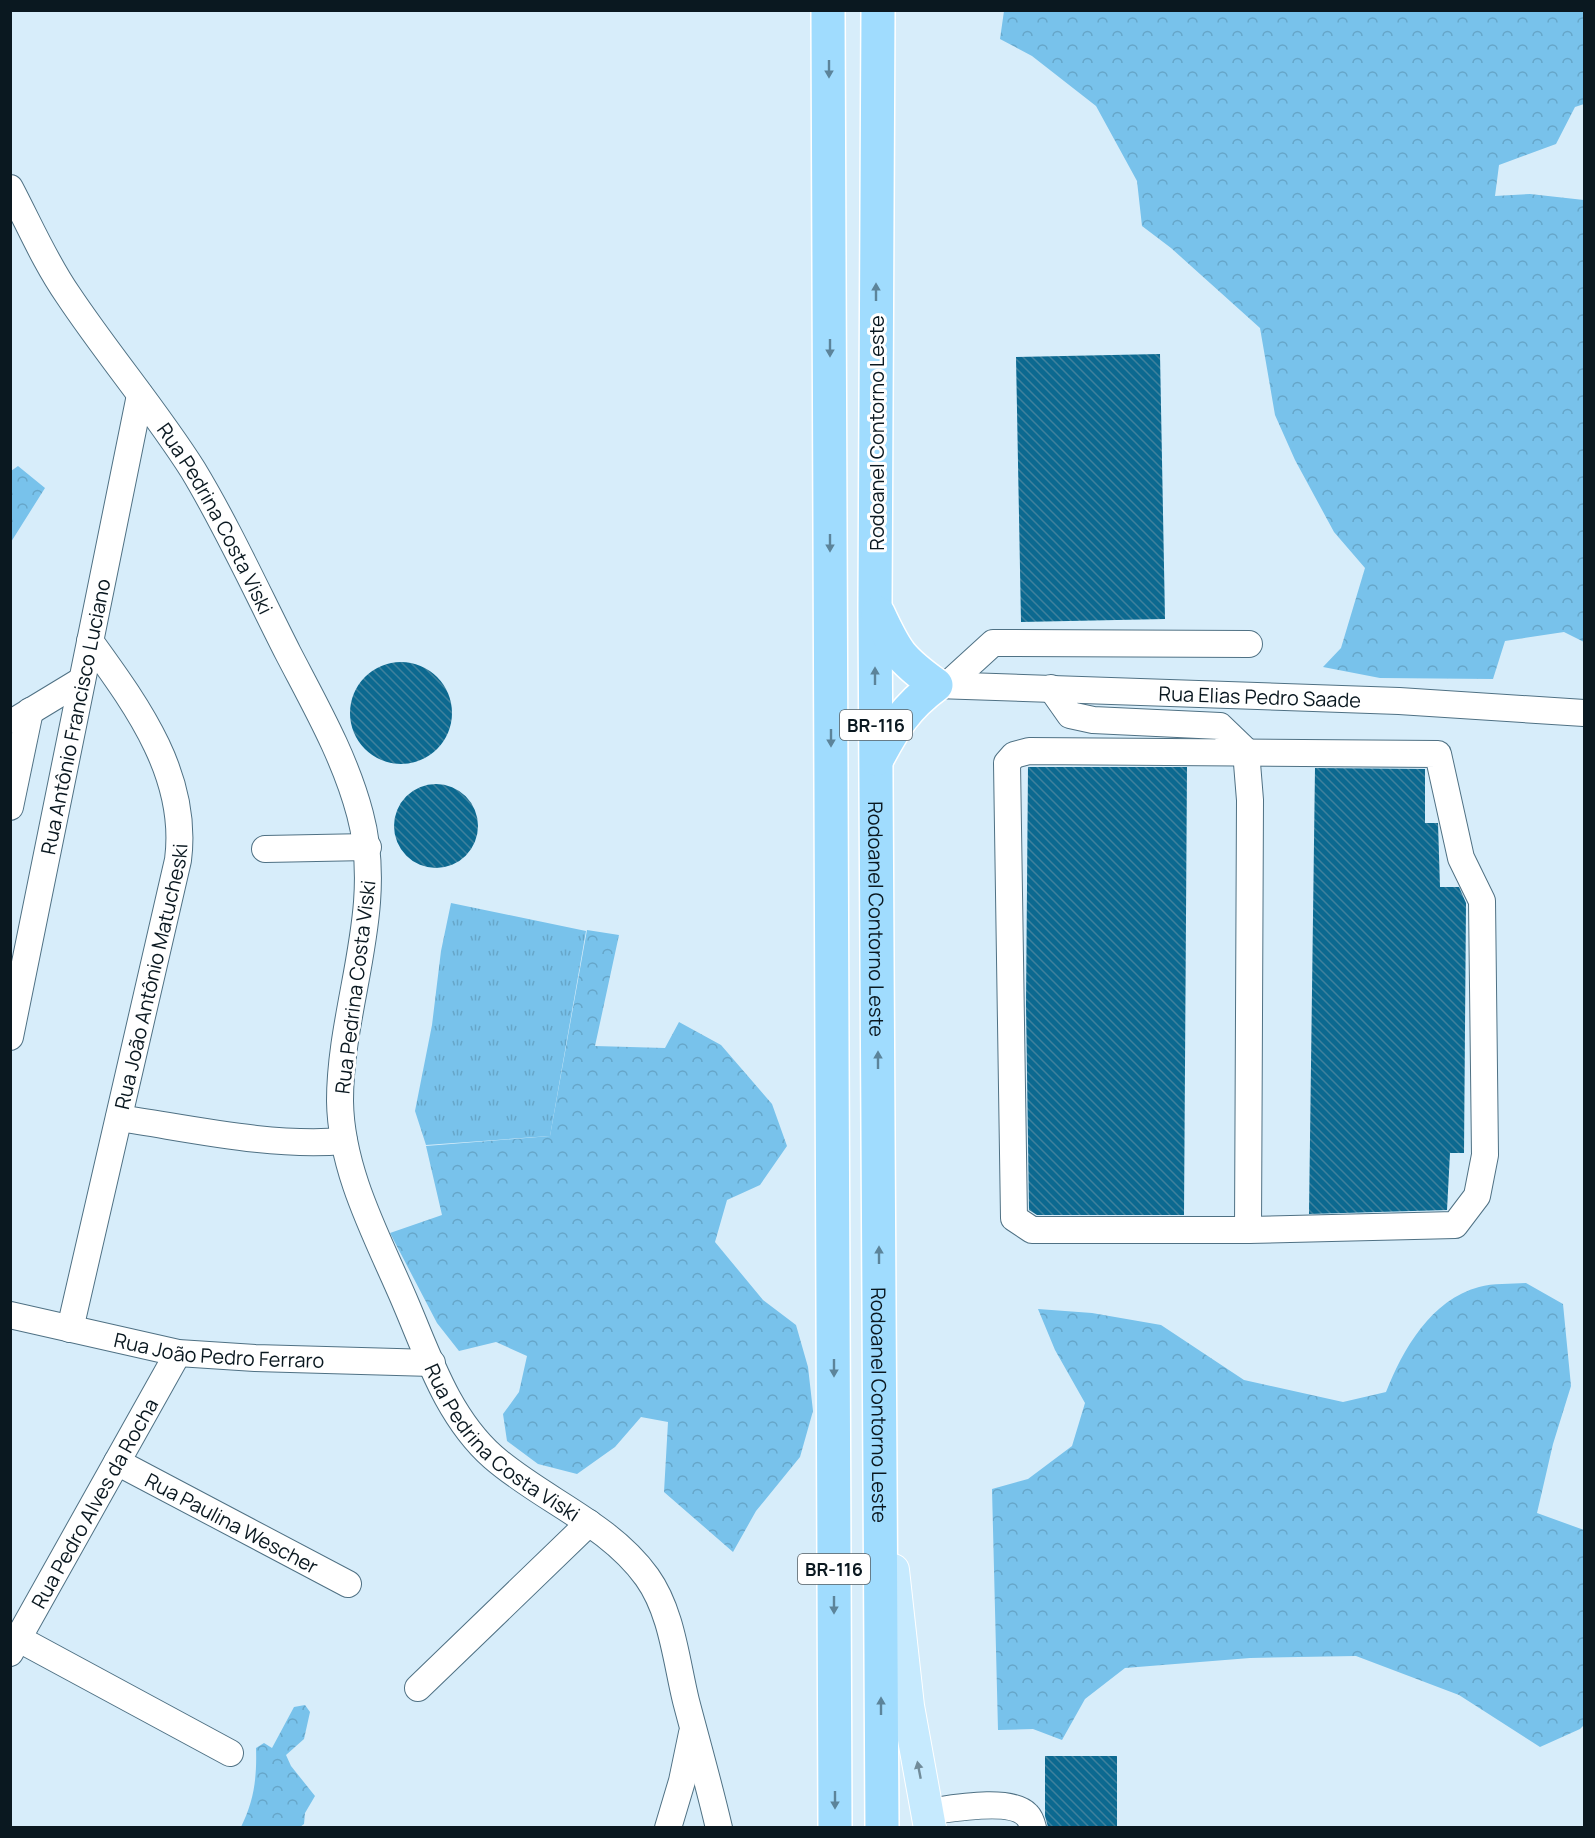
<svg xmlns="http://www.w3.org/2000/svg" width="1595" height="1838" font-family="Manrope,sans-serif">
  <defs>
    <pattern id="grass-tufts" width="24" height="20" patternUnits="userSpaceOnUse" patternTransform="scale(1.5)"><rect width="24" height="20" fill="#78c2eb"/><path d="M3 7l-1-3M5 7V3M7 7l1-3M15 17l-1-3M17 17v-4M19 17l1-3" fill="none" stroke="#66a6c9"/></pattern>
    <pattern id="forest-crowns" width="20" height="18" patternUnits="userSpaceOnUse" patternTransform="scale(1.5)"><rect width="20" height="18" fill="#78c2eb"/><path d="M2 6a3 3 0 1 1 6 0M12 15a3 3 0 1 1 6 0" fill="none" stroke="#66a6c9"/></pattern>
    <pattern id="building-back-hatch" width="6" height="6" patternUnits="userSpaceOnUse" patternTransform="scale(1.5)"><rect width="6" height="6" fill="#0c6990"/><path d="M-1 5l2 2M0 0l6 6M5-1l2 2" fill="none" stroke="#3f819d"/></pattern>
  </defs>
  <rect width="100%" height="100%" fill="#d7edfa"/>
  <path fill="url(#grass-tufts)" d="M451,903L586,931L550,1136L426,1145L415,1111L432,1025L441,951Z"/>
  <path fill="url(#forest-crowns)" d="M1004,11H1584V104L1575,107L1556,144L1499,165L1495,196L1530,194L1584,200V642L1564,632L1505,641L1493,679L1380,678L1323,667L1341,648L1365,568L1334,532L1295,460L1275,415L1260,328L1171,248L1142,226L1137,181L1096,106L1032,56L1000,39Z
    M18,466L45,488L11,542V471Z
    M587,930L619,935L595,1046L665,1048L679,1022L721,1045L772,1104L787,1146L760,1185L727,1200L715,1242L763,1300L796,1325L808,1367L813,1411L800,1457L756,1511L733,1552L664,1492L668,1422L641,1417L615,1447L577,1474L538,1464L507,1441L503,1414L519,1392L527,1356L496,1342L459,1351L437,1323L390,1233L442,1215L426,1146L550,1136Z
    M1526,1283L1563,1304L1571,1386L1553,1444L1537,1513L1584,1530V1725L1580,1729L1540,1747L1459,1695L1356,1656L1250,1658L1125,1668L1085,1699L1062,1740L1033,1729L998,1730L992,1489L1028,1479L1072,1446L1085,1403L1055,1350L1038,1309L1092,1313L1161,1325L1244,1380L1343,1402L1386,1392C1403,1349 1431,1300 1479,1287C1493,1283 1511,1284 1526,1283Z
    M305,1705L310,1712L304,1739L286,1755L291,1766L315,1796L305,1813L304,1824L300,1827H241C254,1801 257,1778 256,1748L264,1743L272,1748L294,1707Z"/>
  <path fill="url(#building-back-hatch)" d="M1160,354L1165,619L1021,622L1016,357Z
    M350 713a51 51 0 1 1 102 0a51 51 0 1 1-102 0Z
    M1028,767H1187L1184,1215H1037L1029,1210L1026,1004Z
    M1315,768L1425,769V823H1438L1440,887H1459L1466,903L1464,1153H1450L1447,1210L1309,1214Z
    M394 826a42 42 0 1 1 84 0a42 42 0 1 1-84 0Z
    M1045,1756H1117V1827H1048L1045,1816Z"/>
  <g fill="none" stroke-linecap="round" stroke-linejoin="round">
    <g stroke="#4f7184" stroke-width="28">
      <g id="minor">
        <path id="s1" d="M10,188C29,224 45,262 68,295C108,355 155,410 193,470C228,528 257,592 288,653C315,705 345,757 360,814C386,910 340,1005 340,1101C341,1173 379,1240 406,1304C429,1358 448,1417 493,1457C542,1500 608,1523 647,1577C672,1612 676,1660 686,1701C697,1743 709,1785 719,1828"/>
        <path id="s2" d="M936,685L1399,701L1584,713"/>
        <path d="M947,685L993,643L1249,644"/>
        <path d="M1051,688L1070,715L1093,720L1220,726L1246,751L1250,800L1248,1230"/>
        <path d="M16,720L82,680"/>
        <path d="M1029,751L1438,754L1461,858L1482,901L1485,1155L1477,1196L1455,1225L1248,1230H1032L1014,1218L1007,763L1014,755Z"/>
        <path d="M10,807L30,711"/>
        <path d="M265,849L368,847"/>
        <path id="s3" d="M10,1037L140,395"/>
        <path d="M119,1118C193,1129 269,1147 344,1141"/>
        <path id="s4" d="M10,1315L178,1353L255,1358L432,1363"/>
        <path id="s5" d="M70,1329L178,860C189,776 137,706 90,641"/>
        <path id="s6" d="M117,1462L348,1584"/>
        <path d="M19,1639L230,1753"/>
        <path id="s7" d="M10,1653L178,1353"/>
        <path d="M418,1688L589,1523"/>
        <path d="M927,1812C950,1809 1010,1797 1027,1815C1030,1818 1032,1824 1033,1828"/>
        <path d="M668,1828L682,1781L692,1733"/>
      </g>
    </g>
    <g stroke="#fff" stroke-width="34">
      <path id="major" d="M893,1570L908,1706L930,1828"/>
    </g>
    <g stroke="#fff" stroke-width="36">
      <g id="highway">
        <path d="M828,10L835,1828"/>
        <path id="s8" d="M878,10L875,608L882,1828"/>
        <path d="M877,759C894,727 906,707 936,685C900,659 896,652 878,613"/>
      </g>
    </g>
    <use href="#minor" stroke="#fff" stroke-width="26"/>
    <use href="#major" stroke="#c6eafe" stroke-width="32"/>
    <use href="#highway" stroke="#a0dcfe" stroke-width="33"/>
  </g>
  <defs><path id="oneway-solid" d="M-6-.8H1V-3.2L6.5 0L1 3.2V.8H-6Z" transform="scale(1.5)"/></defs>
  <g fill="#5c849a">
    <use href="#oneway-solid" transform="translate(829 69) rotate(90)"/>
    <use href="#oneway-solid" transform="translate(876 292) rotate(-90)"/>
    <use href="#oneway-solid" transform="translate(830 348) rotate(90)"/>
    <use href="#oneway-solid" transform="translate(830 543) rotate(90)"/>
    <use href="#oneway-solid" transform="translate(875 676) rotate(-90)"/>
    <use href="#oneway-solid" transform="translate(831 738) rotate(90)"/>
    <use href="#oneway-solid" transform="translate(878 1060) rotate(-90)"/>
    <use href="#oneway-solid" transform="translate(879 1255) rotate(-90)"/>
    <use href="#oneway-solid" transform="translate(834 1368) rotate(90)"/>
    <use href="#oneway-solid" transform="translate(834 1605) rotate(90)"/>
    <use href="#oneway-solid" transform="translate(881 1706) rotate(-90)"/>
    <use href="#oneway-solid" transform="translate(835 1800) rotate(90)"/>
  </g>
  <use fill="#718c9a" href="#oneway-solid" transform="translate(919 1770) rotate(-101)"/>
  <g text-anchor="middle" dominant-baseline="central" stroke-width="6" stroke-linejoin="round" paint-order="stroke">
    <g fill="#fff" stroke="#545d63" stroke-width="1.5">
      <rect x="840" y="710" width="72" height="30" rx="4.5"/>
      <rect x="798" y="1554" width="72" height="30" rx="4.5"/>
    </g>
    <g font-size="18" font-weight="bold" fill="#0a1820">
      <text x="876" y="725">BR-116</text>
      <text x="834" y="1569">BR-116</text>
    </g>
    <g font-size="20" fill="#0a1820" stroke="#fff">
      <text transform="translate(876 433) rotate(-90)">Rodoanel Contorno Leste</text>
      <text stroke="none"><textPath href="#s1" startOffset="390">Rua Pedrina Costa Viski</textPath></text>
      <text stroke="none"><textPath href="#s2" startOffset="324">Rua Elias Pedro Saade</textPath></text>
      <text stroke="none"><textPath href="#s3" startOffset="327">Rua Antônio Francisco Luciano</textPath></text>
      <text stroke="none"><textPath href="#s8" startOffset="909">Rodoanel Contorno Leste</textPath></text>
      <text stroke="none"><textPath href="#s5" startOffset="362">Rua João Antônio Matucheski</textPath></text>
      <text transform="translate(355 987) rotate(-83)">Rua Pedrina Costa Viski</text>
      <text stroke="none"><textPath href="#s4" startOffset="213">Rua João Pedro Ferraro</textPath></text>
      <text stroke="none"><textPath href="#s8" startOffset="1395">Rodoanel Contorno Leste</textPath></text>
      <text stroke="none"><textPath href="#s1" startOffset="1398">Rua Pedrina Costa Viski</textPath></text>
      <text stroke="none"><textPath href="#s7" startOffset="172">Rua Pedro Alves da Rocha</textPath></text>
      <text stroke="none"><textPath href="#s6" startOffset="130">Rua Paulina Wescher</textPath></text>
    </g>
  </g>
  <rect width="1595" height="1838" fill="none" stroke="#0a1820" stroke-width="24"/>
</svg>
